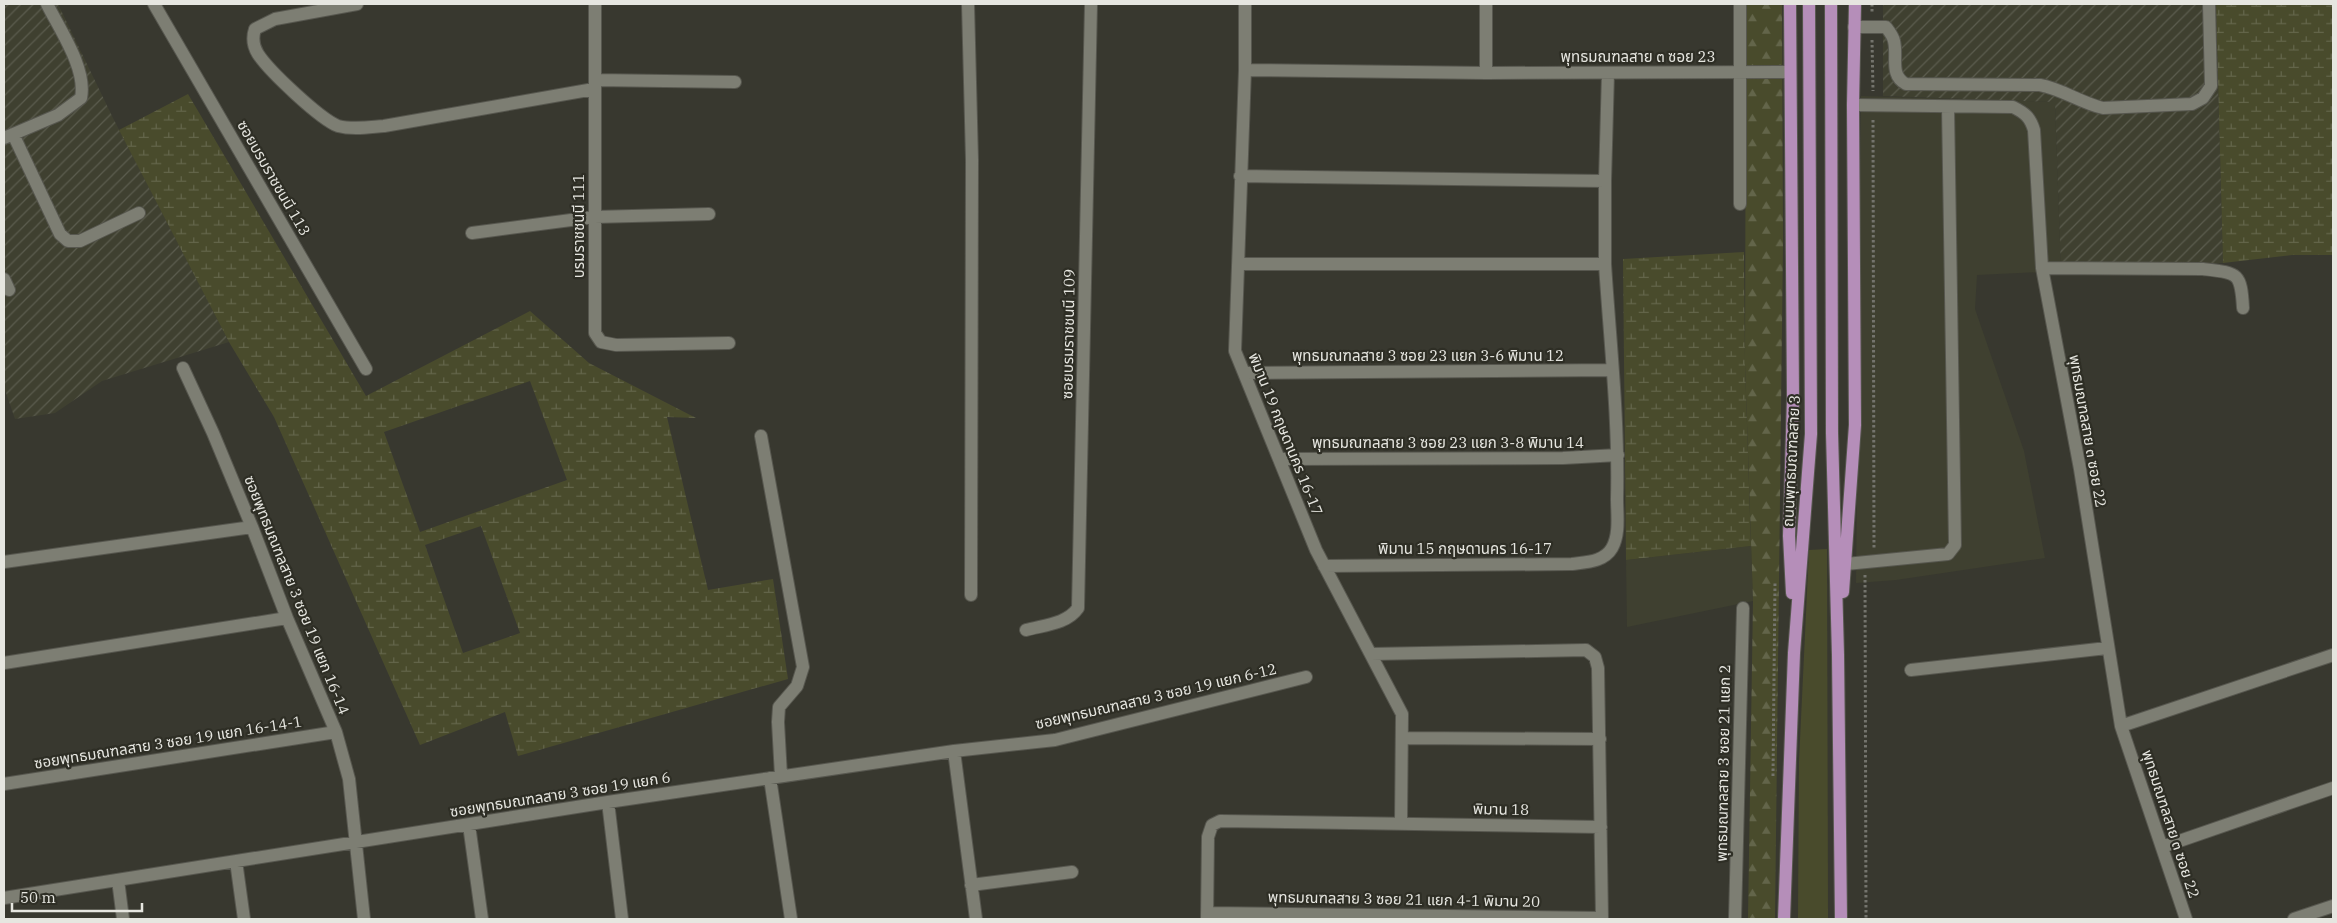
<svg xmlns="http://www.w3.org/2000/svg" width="2337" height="923" font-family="'IBM Plex Serif','Noto Sans Thai',serif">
  <defs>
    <pattern id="industrial-furrows" width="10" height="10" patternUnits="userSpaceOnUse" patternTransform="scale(1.25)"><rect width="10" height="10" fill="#3f4030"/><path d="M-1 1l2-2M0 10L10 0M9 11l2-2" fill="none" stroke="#5b5c4e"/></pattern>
    <pattern id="forest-firs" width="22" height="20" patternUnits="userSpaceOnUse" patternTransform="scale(1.25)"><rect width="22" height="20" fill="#494b2c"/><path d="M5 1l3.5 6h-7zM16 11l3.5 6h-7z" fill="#63654a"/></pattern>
    <pattern id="wetland-marsh" width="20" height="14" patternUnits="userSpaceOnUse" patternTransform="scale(1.25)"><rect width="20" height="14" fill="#494b2c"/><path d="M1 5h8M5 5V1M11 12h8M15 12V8" fill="none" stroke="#63654a"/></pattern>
  </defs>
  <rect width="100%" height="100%" fill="#38382f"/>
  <path fill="#3f4030" d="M1861,96L2055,102L2061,271L1977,275L1975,309L2024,451L2045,558L1896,580L1856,583Z
    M1751,546L1753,601L1627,627L1626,560Z"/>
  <path fill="url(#industrial-furrows)" d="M4,4H58L113,118L229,342L102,381L55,413L15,419L4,387Z
    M1883,4H2216L2223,263L2061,271L2055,102L1883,96Z"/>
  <path fill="#494b2c" d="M1827,549L1828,919H1798L1799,761L1809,550Z"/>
  <path fill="url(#forest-firs)" d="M1746,4H1782L1783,242L1775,919H1748L1753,601L1745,364Z"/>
  <path fill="url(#wetland-marsh)" fill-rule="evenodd" d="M2216,4H2333V255H2292L2223,263Z
    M188,94L366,396L530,311L589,363L696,418L667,417L708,590L773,579L788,679L518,756L505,712L420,745L274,417L229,342L119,130ZM530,381L567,480L420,532L384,432ZM481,526L520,633L463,653L425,545Z
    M1744,252L1745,364L1751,546L1626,560L1623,259Z"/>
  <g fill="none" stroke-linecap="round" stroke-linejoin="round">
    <g stroke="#57574f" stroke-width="14">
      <path id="minor" d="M154,4L366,369
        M357,4L275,19L255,29C252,38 253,46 258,54C269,71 320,119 338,126C353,130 370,127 384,126L594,89
        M595,4V333L601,342L616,345L729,343
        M968,4L972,160L971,595
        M1245,4V70L1235,351L1316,550L1402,714L1401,823
        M1854,27H1886C1889,31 1893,36 1894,41C1898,57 1889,75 1906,84L2040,85C2062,89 2081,103 2103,108L2192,104L2203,98L2211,86L2209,4
        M1245,70L1486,73L1790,72
        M1486,73V4
        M595,80L735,82
        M1853,105L2013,107C2025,113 2030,117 2034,130L2042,268L2080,469L2121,726L2186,919
        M13,134L60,234L68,241H80L139,213
        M4,138L58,115L81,98C87,69 60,30 47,4
        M1605,181L1608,73
        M1740,204V4
        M472,233L594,217L709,214
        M1238,264H1605V181L1240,176
        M2042,268L2203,269C2238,273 2241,272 2243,308
        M4,279L9,290
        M183,368L213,433L252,527L287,618L336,732L349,779L364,919
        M1245,373L1611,370
        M761,436L803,667L797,686L779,707L778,722L781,776
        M1279,459L1563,458L1618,455
        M4,562L252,527
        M1846,564L1948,554L1955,545L1948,107
        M1324,566L1572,564C1586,562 1604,562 1612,548C1620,534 1617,514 1617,499C1619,420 1610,342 1605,264
        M1026,630C1044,625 1067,624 1078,608L1091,4
        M1371,654L1586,650L1595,657L1598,668L1602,919
        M4,663L287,618
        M1911,670L2107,648
        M2121,726L2333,655
        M1402,738L1600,739
        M954,751L1055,740L1306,677
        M770,778L791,919
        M4,784L336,732
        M608,802L622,919
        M469,825L482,919
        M2162,847L2333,788
        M236,861L244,919
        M118,880L123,919
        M971,885L1072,872
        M4,898L608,802L954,751L976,919
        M1207,913L1602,918
        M1207,919L1208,837L1212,825L1220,821L1601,827
        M1735,919L1743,608
        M2294,919L2333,906"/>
    </g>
    <g stroke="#57574f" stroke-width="14">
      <path id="major" d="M1790,4L1793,398L1789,536L1792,593
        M1831,4L1832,433L1838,655L1841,919
        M1843,592L1855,425L1853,105L1855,4
        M1784,919L1794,653L1811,434L1809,4"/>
    </g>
    <path stroke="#74746d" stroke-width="3" stroke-dasharray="2.5 2.5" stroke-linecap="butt" d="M1872,4V14
      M1872,40L1873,91
      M1873,120L1874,549
      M1865,575L1866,919
      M1773,776L1775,582"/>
    <use href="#minor" stroke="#7d7e73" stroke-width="12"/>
    <use href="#major" stroke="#b58eb9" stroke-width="12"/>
  </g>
  <g text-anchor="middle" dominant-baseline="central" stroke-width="4.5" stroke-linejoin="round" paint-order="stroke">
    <g font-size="15" fill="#e6e6e0" stroke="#2e2e25">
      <text x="1638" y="56">พุทธมณฑลสาย ๓ ซอย 23</text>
      <text transform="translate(274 178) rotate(60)">ซอยบรมราชชนนี 113</text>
      <text transform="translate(578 226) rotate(-90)">บรมราชชนนี 111</text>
      <text transform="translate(1068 334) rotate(-89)">ซอยบรมราชชนนี 109</text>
      <text x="1428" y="355">พุทธมณฑลสาย 3 ซอย 23 แยก 3-6 พิมาน 12</text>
      <text transform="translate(2088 431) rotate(80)">พุทธมณฑลสาย ๓ ซอย 22</text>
      <text transform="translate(1286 434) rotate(68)">พิมาน 19 กฤษดานคร 16-17</text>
      <text x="1448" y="442">พุทธมณฑลสาย 3 ซอย 23 แยก 3-8 พิมาน 14</text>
      <text transform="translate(1791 461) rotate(-87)">ถนนพุทธมณฑลสาย 3</text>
      <text x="1465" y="548">พิมาน 15 กฤษดานคร 16-17</text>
      <text transform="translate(297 595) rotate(68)">ซอยพุทธมณฑลสาย 3 ซอย 19 แยก 16-14</text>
      <text transform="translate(1156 696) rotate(-13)">ซอยพุทธมณฑลสาย 3 ซอย 19 แยก 6-12</text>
      <text transform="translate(168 742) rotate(-9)">ซอยพุทธมณฑลสาย 3 ซอย 19 แยก 16-14-1</text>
      <text transform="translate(1723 763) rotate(-89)">พุทธมณฑลสาย 3 ซอย 21 แยก 2</text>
      <text transform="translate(560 794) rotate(-9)">ซอยพุทธมณฑลสาย 3 ซอย 19 แยก 6</text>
      <text transform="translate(1501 809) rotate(1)">พิมาน 18</text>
      <text transform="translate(2171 824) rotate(72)">พุทธมณฑลสาย ๓ ซอย 22</text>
      <text transform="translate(1404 899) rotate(1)">พุทธมณฑลสาย 3 ซอย 21 แยก 4-1 พิมาน 20</text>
    </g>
  </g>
  <rect width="2337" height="923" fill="none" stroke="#e6e6e0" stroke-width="10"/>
  <path d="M12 903v8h130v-8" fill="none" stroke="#e6e6e0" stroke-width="2.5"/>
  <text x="20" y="903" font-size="15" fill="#e6e6e0" stroke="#2e2e25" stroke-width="4" paint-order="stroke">50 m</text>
</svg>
